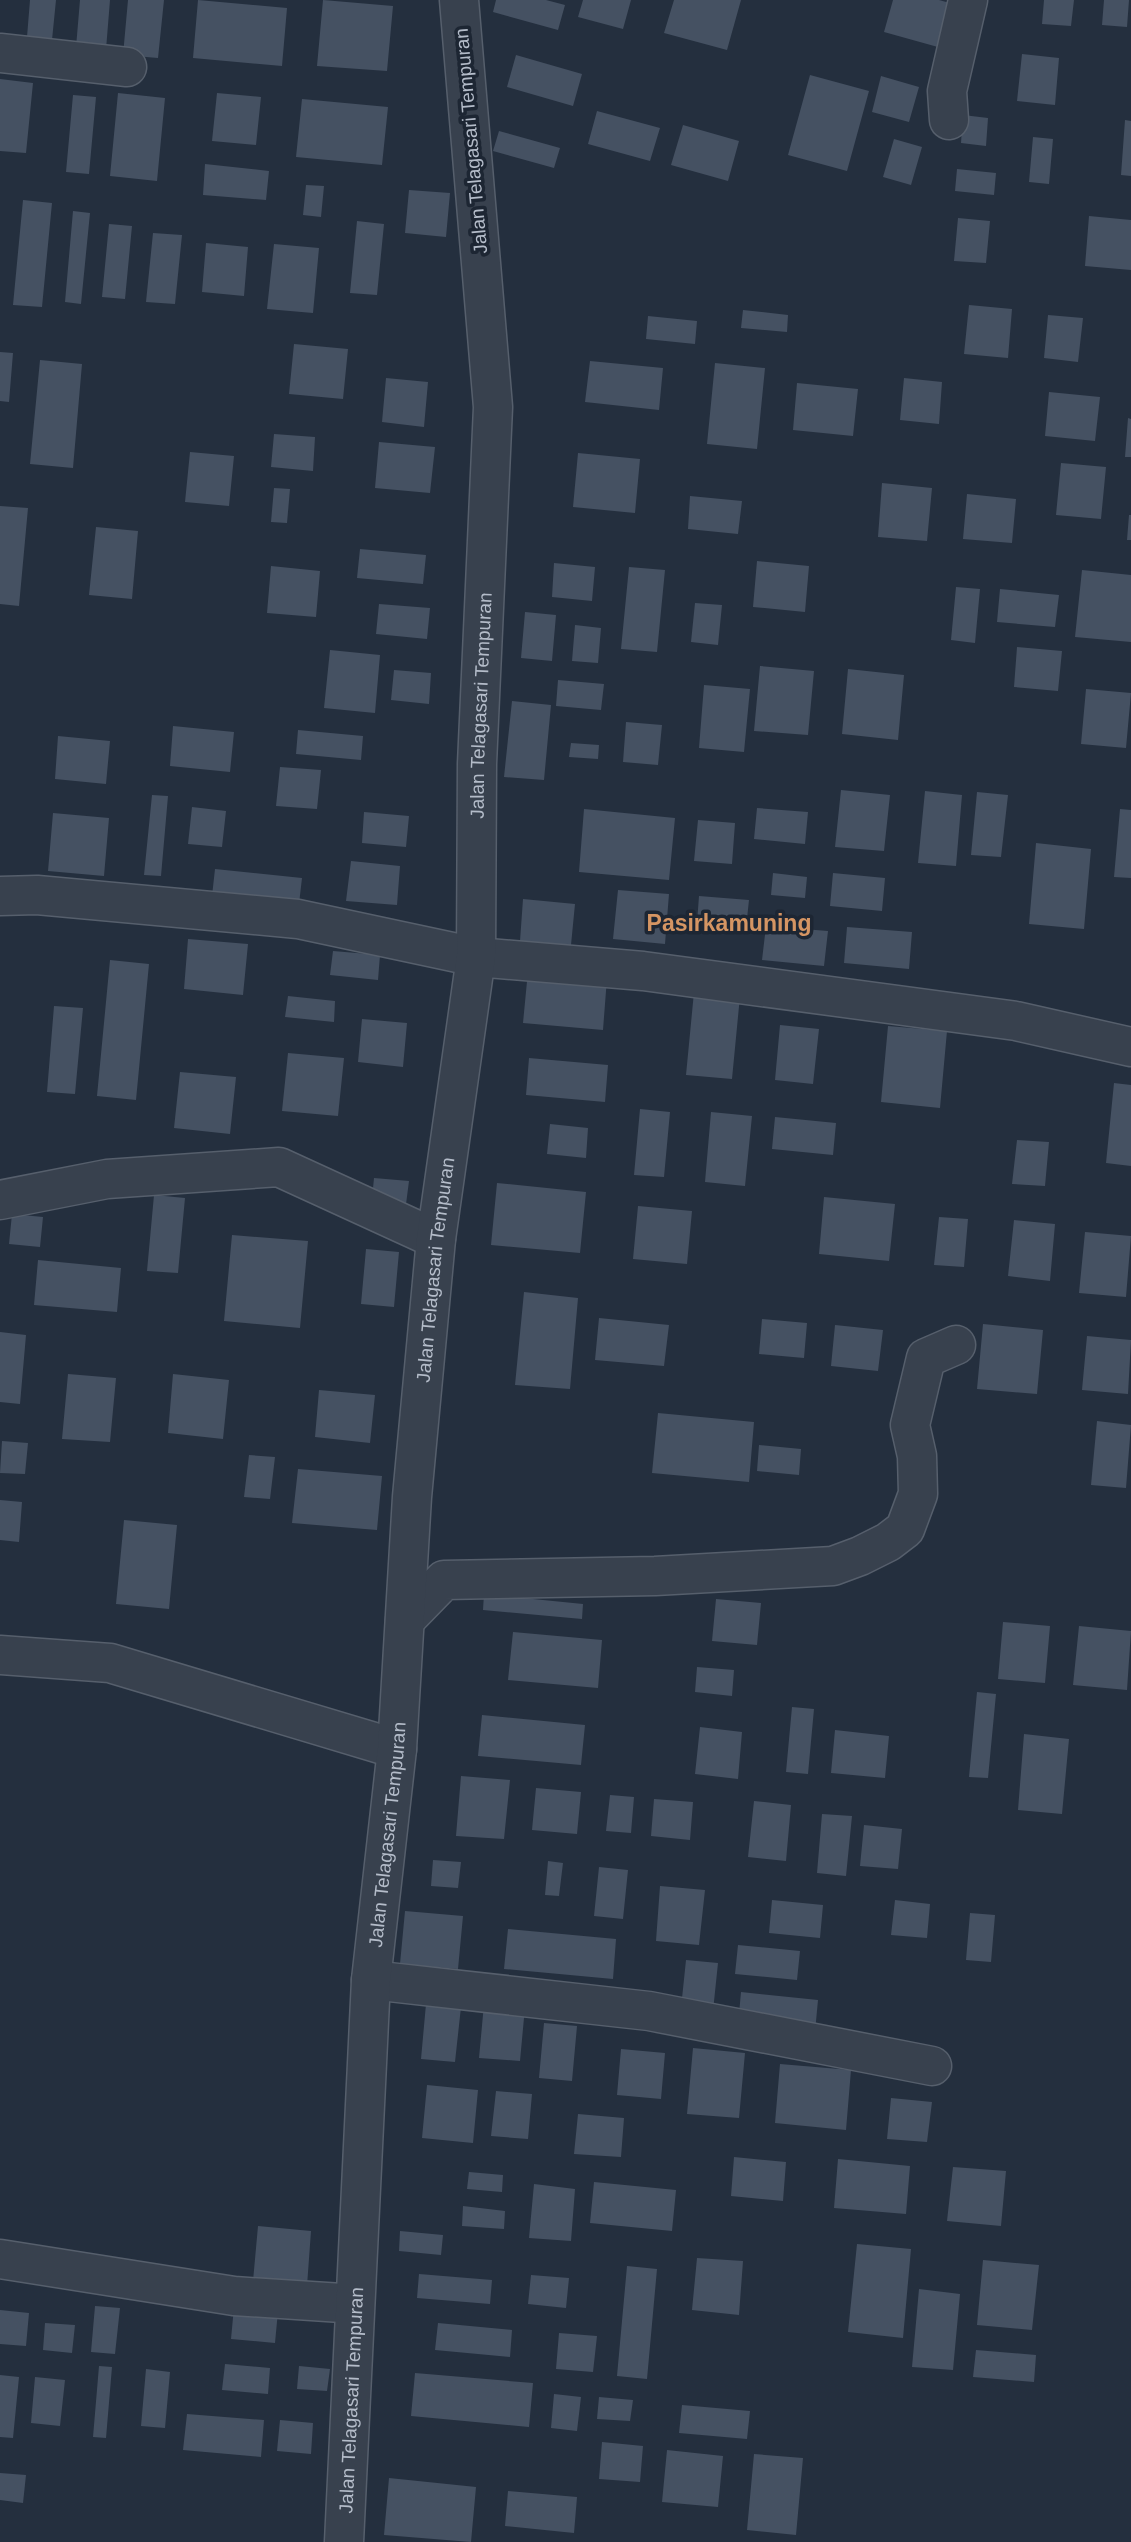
<svg xmlns="http://www.w3.org/2000/svg" width="1131" height="2542" font-family="Helvetica,sans-serif">
  <rect width="100%" height="100%" fill="#242f3e"/>
  <path fill="#455162" d="M30,0H56L52,40L27,37Z
    M80,0H110L105,62L75,59Z
    M128,0H164L158,58L123,55Z
    M198,0L287,8L282,66L193,58Z
    M323,0L393,6L387,71L317,66Z
    M496,0H546L565,5L558,30L493,12Z
    M583,0H631L623,29L578,17Z
    M674,0H741L727,50L664,33Z
    M893,0H939L957,5L945,49L884,32Z
    M1044,0H1074L1071,26L1042,24Z
    M1104,0H1129L1127,27L1102,25Z
    M1022,54L1059,58L1055,105L1017,101Z
    M516,55L582,74L573,106L507,87Z
    M810,75L869,91L847,171L788,155Z
    M881,76L919,87L909,122L872,112Z
    M0,79L33,83L26,153L0,151Z
    M118,93L165,98L157,181L110,176Z
    M217,93L261,97L256,145L212,141Z
    M73,95L96,97L89,174L66,172Z
    M302,99L388,107L382,165L296,157Z
    M597,111L660,128L650,161L588,144Z
    M963,115L988,118L986,146L961,143Z
    M1125,120L1131,121V176L1121,175Z
    M683,125L739,141L728,181L671,165Z
    M499,131L560,148L554,168L493,151Z
    M1033,137L1053,139L1049,184L1029,182Z
    M894,139L922,147L911,185L883,177Z
    M205,164L269,171L266,200L203,195Z
    M957,169L996,173L994,195L955,191Z
    M306,185L324,186L321,217L303,215Z
    M409,190L450,193L446,237L405,233Z
    M23,200L52,203L42,307L13,305Z
    M73,211L90,213L81,304L65,302Z
    M1089,216L1131,220V270L1085,266Z
    M958,218L990,221L986,263L954,261Z
    M357,221L384,224L377,295L350,293Z
    M109,224L132,226L125,299L102,297Z
    M153,233L182,235L175,304L146,302Z
    M206,243L248,247L244,296L202,292Z
    M274,244L319,248L313,313L267,309Z
    M969,305L1012,309L1008,358L964,354Z
    M743,310L788,315L787,332L741,328Z
    M1048,315L1083,318L1078,362L1044,358Z
    M648,316L697,321L695,344L646,339Z
    M294,344L348,349L343,399L289,394Z
    M0,352L13,353L9,402L0,401Z
    M40,360L82,364L73,468L30,464Z
    M590,361L663,368L659,410L585,402Z
    M715,363L765,368L757,449L707,444Z
    M386,378L428,382L424,427L382,422Z
    M904,378L942,382L939,424L900,420Z
    M797,383L858,389L853,436L793,430Z
    M1049,392L1100,397L1095,441L1045,436Z
    M1128,418L1131,419V457H1125Z
    M274,434L315,437L313,471L271,467Z
    M379,442L435,447L430,493L375,488Z
    M190,452L234,456L229,506L185,502Z
    M578,453L640,459L635,513L573,507Z
    M1061,463L1106,467L1101,519L1056,515Z
    M882,483L932,488L927,541L878,537Z
    M274,488L290,489L287,523L271,522Z
    M967,494L1016,499L1012,543L963,539Z
    M690,496L742,501L738,534L688,529Z
    M0,506L28,508L19,606L0,604Z
    M1129,515H1131V540H1127Z
    M96,527L138,531L132,599L89,595Z
    M360,549L426,555L423,584L357,578Z
    M757,561L809,566L805,612L753,607Z
    M554,563L595,567L592,601L552,597Z
    M271,566L320,571L316,617L267,613Z
    M629,567L665,570L657,652L621,649Z
    M1082,570L1131,575V642L1075,637Z
    M956,587L980,589L975,643L951,640Z
    M1000,589L1059,595L1055,627L997,622Z
    M695,603L722,605L718,645L691,642Z
    M379,604L430,608L427,639L376,634Z
    M525,612L556,615L552,661L521,658Z
    M575,625L601,628L598,663L572,661Z
    M1017,647L1062,651L1058,691L1014,687Z
    M330,650L380,655L375,713L324,708Z
    M760,666L814,671L808,735L754,731Z
    M848,669L904,675L898,740L842,734Z
    M394,670L431,673L429,704L391,700Z
    M558,680L604,684L601,710L556,706Z
    M704,685L750,689L744,752L699,748Z
    M1086,689L1131,693L1126,748L1081,744Z
    M512,701L551,705L544,780L504,777Z
    M626,722L662,725L658,765L623,762Z
    M173,726L234,732L230,772L170,766Z
    M298,730L363,736L361,760L296,754Z
    M58,736L110,741L106,784L55,779Z
    M571,743L599,745L598,759L569,757Z
    M280,767L321,770L317,809L276,806Z
    M841,790L890,795L884,851L835,847Z
    M925,791L962,795L956,866L918,863Z
    M977,792L1008,795L1001,857L971,855Z
    M152,795L168,796L161,876L144,875Z
    M192,807L226,811L222,847L188,844Z
    M757,808L808,812L805,844L754,839Z
    M584,809L675,818L669,880L579,872Z
    M1120,809L1131,810V878L1114,877Z
    M364,812L409,816L406,847L362,843Z
    M53,813L109,818L104,876L48,871Z
    M698,820L735,823L732,864L694,861Z
    M1036,843L1091,849L1084,929L1029,924Z
    M351,861L400,866L397,905L346,901Z
    M215,869L302,878L299,904L212,896Z
    M773,873L807,877L805,898L771,895Z
    M833,873L885,878L882,911L830,906Z
    M618,890L669,894L665,944L613,939Z
    M699,896L749,900L746,928L697,923Z
    M523,899L575,904L571,945L520,941Z
    M766,926L828,931L824,966L762,960Z
    M847,927L912,932L909,969L844,963Z
    M188,939L248,944L243,995L184,989Z
    M333,951L380,955L378,980L330,975Z
    M110,960L149,964L136,1100L97,1096Z
    M528,971L607,978L603,1030L523,1023Z
    M694,992L740,996L732,1079L686,1075Z
    M288,996L335,1001L334,1022L285,1017Z
    M54,1006L83,1008L75,1094L47,1092Z
    M362,1019L407,1023L403,1067L358,1062Z
    M780,1025L819,1029L813,1084L775,1080Z
    M888,1026L947,1031L940,1108L881,1102Z
    M288,1053L344,1058L338,1116L282,1111Z
    M529,1058L608,1065L605,1102L526,1095Z
    M180,1072L236,1077L230,1134L174,1128Z
    M1114,1083L1131,1085V1166L1106,1163Z
    M640,1109L670,1112L664,1177L634,1175Z
    M711,1112L752,1116L745,1186L705,1182Z
    M775,1117L836,1123L833,1155L772,1149Z
    M550,1124L588,1128L586,1158L547,1154Z
    M1017,1140L1049,1142L1045,1186L1012,1184Z
    M374,1178L409,1181L405,1212L371,1209Z
    M497,1183L586,1192L580,1253L491,1245Z
    M154,1195L185,1198L178,1273L147,1271Z
    M824,1197L895,1204L889,1261L819,1254Z
    M638,1206L692,1211L687,1264L633,1259Z
    M12,1214L43,1217L40,1247L9,1244Z
    M939,1217L968,1219L964,1267L934,1265Z
    M1014,1220L1055,1224L1050,1281L1008,1276Z
    M1085,1232L1131,1236L1126,1297L1079,1293Z
    M232,1235L308,1241L300,1328L224,1321Z
    M366,1249L399,1252L394,1307L361,1304Z
    M38,1260L121,1268L117,1312L34,1305Z
    M524,1292L578,1298L570,1389L515,1385Z
    M599,1318L669,1325L664,1366L595,1360Z
    M762,1319L807,1323L804,1358L759,1354Z
    M983,1324L1043,1330L1037,1394L977,1389Z
    M835,1325L883,1330L878,1371L831,1366Z
    M0,1332L26,1335L20,1404L0,1402Z
    M1087,1336L1131,1340L1128,1394L1082,1390Z
    M68,1374L116,1378L110,1442L62,1439Z
    M173,1374L229,1380L223,1439L168,1433Z
    M319,1390L375,1395L370,1443L315,1437Z
    M658,1413L754,1422L749,1482L652,1473Z
    M1097,1421L1131,1425L1126,1488L1091,1485Z
    M2,1441L28,1443L25,1474L0,1473Z
    M759,1445L801,1449L799,1475L757,1471Z
    M249,1455L275,1457L270,1499L244,1497Z
    M298,1469L382,1476L377,1530L292,1523Z
    M0,1500L22,1502L19,1542L0,1540Z
    M124,1520L177,1525L169,1609L116,1604Z
    M484,1594L583,1604L582,1619L483,1610Z
    M716,1599L761,1603L757,1645L712,1641Z
    M1003,1622L1050,1626L1045,1683L998,1679Z
    M1079,1626L1131,1631L1127,1690L1073,1685Z
    M513,1632L602,1640L598,1688L508,1680Z
    M697,1667L734,1670L732,1696L695,1692Z
    M977,1692L996,1694L988,1778L969,1777Z
    M792,1707L814,1709L808,1774L786,1772Z
    M482,1715L585,1725L581,1765L478,1756Z
    M700,1727L742,1732L738,1779L695,1774Z
    M835,1730L889,1736L885,1778L831,1773Z
    M1024,1734L1069,1739L1062,1814L1018,1810Z
    M461,1776L510,1780L504,1839L456,1836Z
    M536,1788L581,1792L577,1834L532,1830Z
    M610,1795L634,1797L631,1833L606,1831Z
    M654,1799L693,1802L690,1840L651,1836Z
    M754,1801L791,1805L786,1861L748,1857Z
    M822,1814L852,1816L846,1876L817,1873Z
    M864,1825L902,1829L898,1869L860,1866Z
    M433,1860L461,1862L458,1888L431,1886Z
    M548,1861L563,1863L559,1896L545,1895Z
    M599,1867L628,1870L623,1919L594,1916Z
    M660,1886L705,1890L699,1945L656,1941Z
    M772,1900L823,1905L820,1938L769,1933Z
    M895,1900L930,1904L927,1938L891,1935Z
    M405,1911L463,1916L458,1969L400,1964Z
    M970,1913L995,1915L991,1962L966,1960Z
    M508,1929L616,1939L613,1979L504,1969Z
    M738,1945L800,1951L797,1980L735,1974Z
    M686,1960L718,1963L713,2011L681,2008Z
    M741,1992L818,2000L815,2032L738,2025Z
    M426,2004L461,2007L455,2062L421,2059Z
    M484,2004L525,2007L520,2061L479,2058Z
    M544,2023L577,2026L572,2081L539,2078Z
    M693,2048L745,2053L739,2118L687,2114Z
    M621,2049L665,2053L661,2099L617,2095Z
    M780,2064L851,2070L846,2130L775,2123Z
    M427,2085L478,2090L473,2143L422,2138Z
    M496,2091L532,2094L528,2139L491,2136Z
    M891,2098L932,2102L927,2142L887,2139Z
    M578,2114L624,2118L621,2157L574,2154Z
    M734,2157L786,2162L783,2201L731,2196Z
    M838,2159L910,2166L906,2214L834,2208Z
    M953,2167L1006,2171L1001,2226L947,2221Z
    M469,2172L503,2175L502,2192L467,2189Z
    M594,2182L676,2190L672,2231L590,2223Z
    M534,2184L575,2189L571,2241L529,2238Z
    M463,2206L505,2211L504,2229L462,2226Z
    M258,2226L311,2231L307,2286L253,2281Z
    M400,2231L443,2235L441,2255L399,2251Z
    M857,2244L911,2249L903,2338L848,2332Z
    M697,2258L743,2261L739,2315L692,2310Z
    M983,2260L1039,2265L1032,2330L977,2325Z
    M627,2266L657,2269L647,2379L617,2376Z
    M419,2274L492,2280L490,2304L417,2298Z
    M531,2275L569,2278L566,2308L528,2304Z
    M919,2289L960,2294L953,2370L912,2367Z
    M95,2306L120,2308L115,2354L91,2352Z
    M234,2307L278,2311L275,2343L231,2339Z
    M0,2310L29,2313L26,2346L0,2344Z
    M45,2323L75,2325L72,2353L43,2350Z
    M438,2323L512,2330L510,2357L435,2350Z
    M559,2333L597,2336L593,2372L556,2369Z
    M976,2350L1036,2355L1034,2382L973,2377Z
    M225,2364L270,2368L268,2394L222,2390Z
    M99,2366L112,2367L106,2438L93,2437Z
    M299,2366L330,2369L327,2391L297,2389Z
    M146,2369L170,2372L165,2428L141,2426Z
    M415,2373L533,2383L529,2427L411,2416Z
    M0,2375L19,2377L13,2438L0,2437Z
    M35,2377L65,2380L60,2426L31,2423Z
    M554,2394L581,2397L577,2431L551,2428Z
    M599,2397L633,2400L630,2421L597,2419Z
    M682,2405L750,2411L747,2439L679,2433Z
    M187,2414L264,2420L261,2457L183,2450Z
    M280,2420L313,2423L311,2454L277,2451Z
    M602,2442L643,2446L640,2482L599,2479Z
    M667,2450L723,2456L718,2507L662,2502Z
    M754,2454L803,2458L796,2535L747,2530Z
    M0,2473L26,2475L23,2503L0,2500Z
    M389,2478L476,2487L471,2542L384,2535Z
    M508,2491L577,2497L574,2533L505,2526Z"/>
  <g fill="none" stroke-linecap="round" stroke-linejoin="round">
    <g stroke="#565f6c" stroke-width="41">
      <path id="minor" d="M0,53L127,67
        M949,120L947,91L968,0
        M0,896L37,895L298,919L476,957L643,971L1016,1021L1131,1047
        M0,1200L107,1179L279,1167L436,1239
        M405,1620L444,1580L655,1576L833,1566L860,1556L888,1542L905,1529L918,1494L917,1456L910,1425L926,1358L956,1345
        M0,1655L110,1663L397,1749
        M371,1980L649,2011L932,2066
        M0,2259L234,2296L342,2303"/>
    </g>
    <g stroke="#565f6c" stroke-width="41">
      <g id="tertiary">
        <path id="s1" d="M344,2542L371,1980L397,1749L412,1497L436,1239L476,957L477,764L493,407L459,0"/>
      </g>
    </g>
    <use href="#minor" stroke="#38414e" stroke-width="38"/>
    <use href="#tertiary" stroke="#38414e" stroke-width="38"/>
  </g>
  <g text-anchor="middle" dominant-baseline="central" stroke-width="7" stroke-linejoin="round" paint-order="stroke">
    <g font-size="19" fill="#b4bcc9" stroke="#1d2633">
      <text transform="translate(471 141) rotate(-95)">Jalan Telagasari Tempuran</text>
      <text stroke="none"><textPath href="#s1" startOffset="1843">Jalan Telagasari Tempuran</textPath></text>
      <text stroke="none"><textPath href="#s1" startOffset="1276">Jalan Telagasari Tempuran</textPath></text>
      <text stroke="none"><textPath href="#s1" startOffset="709">Jalan Telagasari Tempuran</textPath></text>
      <text stroke="none"><textPath href="#s1" startOffset="142">Jalan Telagasari Tempuran</textPath></text>
    </g>
    <g font-size="23" font-weight="bold" fill="#d59563" stroke="#1d2633">
      <text x="729" y="923">Pasirkamuning</text>
    </g>
  </g>
</svg>
